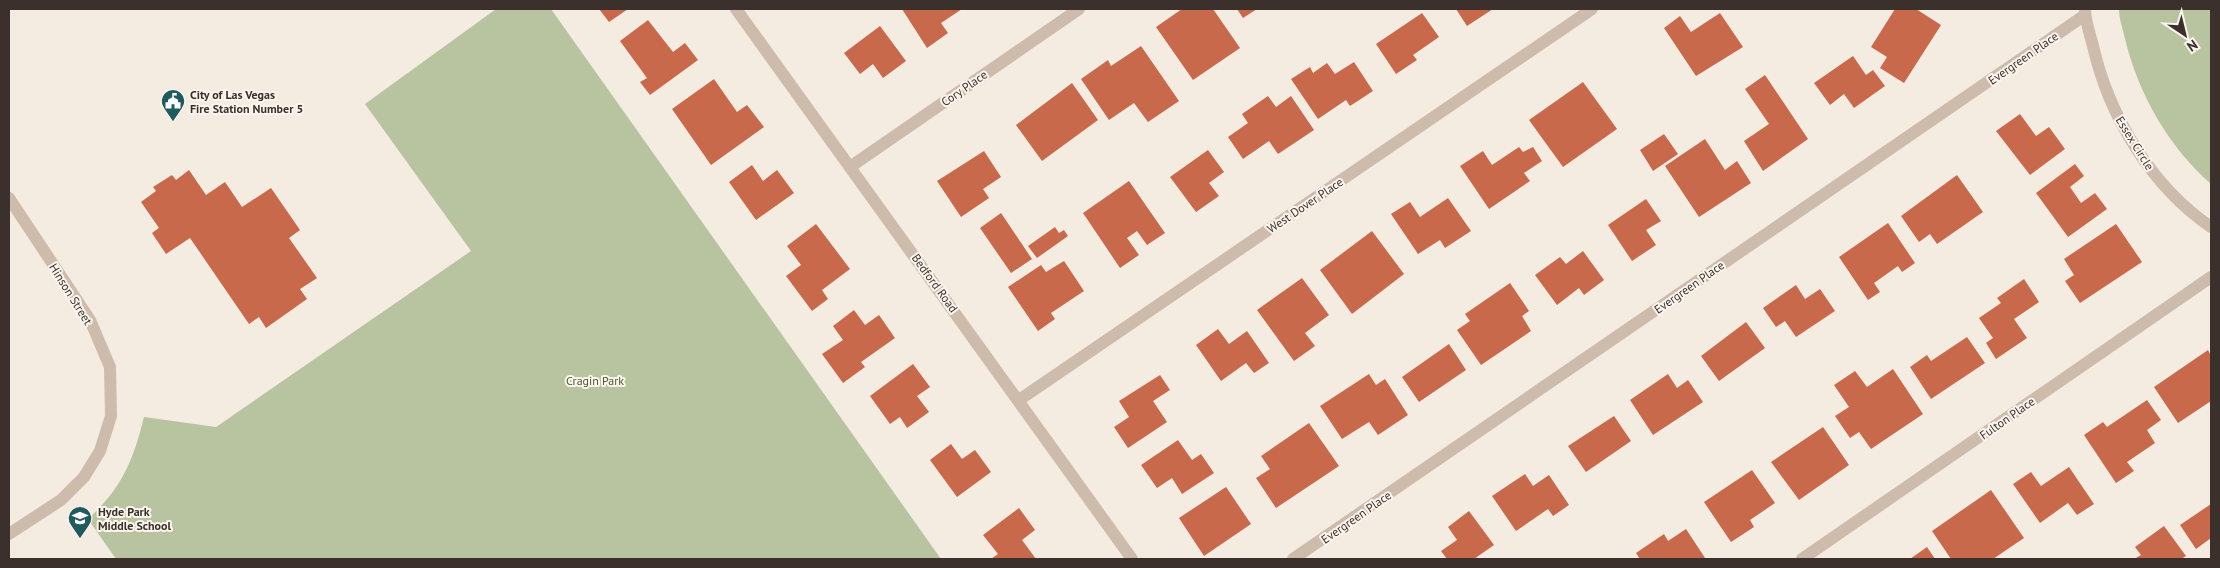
<svg xmlns="http://www.w3.org/2000/svg" width="2220" height="568" font-family="'PT Sans',sans-serif">
  <rect width="100%" height="100%" fill="#f4ebe1"/>
  <path fill="#b8c4a0" d="M496,9H551L941,559H116L88,519C122,488 133,461 144,417L216,427L471,251L365,104Z
    M2119,9H2211V184C2168,146 2139,95 2125,39C2123,29 2119,19 2119,9Z"/>
  <path fill="#c8694b" d="M599,9H628L609,22Z
    M902,9H962L941,23L948,33L927,48Z
    M1182,9H1213L1240,48L1193,80L1156,27Z
    M1237,9H1257L1243,18Z
    M1456,9H1493L1467,26Z
    M1895,9H1916L1941,25L1904,83L1880,68L1887,57L1871,47Z
    M1422,13L1439,37L1413,55L1417,60L1396,74L1376,44Z
    M1720,13L1743,47L1696,76L1664,28L1680,16L1691,32Z
    M648,20L673,52L685,43L698,60L650,95L640,82L647,78L620,41Z
    M880,26L906,61L883,78L873,64L860,74L844,53Z
    M1141,46L1179,101L1148,122L1134,103L1109,120L1081,79L1108,60L1111,66Z
    M1853,56L1866,75L1873,70L1885,86L1854,108L1844,94L1830,105L1814,83Z
    M1354,62L1373,91L1350,106L1346,100L1318,119L1291,79L1310,67L1313,73L1327,63L1335,74Z
    M1765,75L1808,139L1763,171L1744,141L1769,124L1745,89Z
    M714,79L737,112L747,105L764,127L711,165L672,109Z
    M1583,82L1617,129L1563,167L1529,120Z
    M1072,83L1098,120L1042,161L1016,125Z
    M1268,96L1276,107L1291,96L1314,130L1278,154L1269,141L1243,159L1228,137L1248,123L1242,114Z
    M2020,114L2036,136L2049,127L2065,149L2030,175L1996,131Z
    M1664,134L1678,154L1653,171L1640,150Z
    M1705,139L1725,170L1737,161L1751,183L1699,217L1665,166Z
    M1519,147L1523,152L1533,147L1542,161L1524,173L1530,181L1489,209L1460,166L1483,151L1492,165Z
    M1208,150L1224,172L1209,183L1219,196L1196,212L1170,177Z
    M984,151L1001,177L983,189L989,198L961,217L937,181Z
    M2075,164L2084,176L2070,187L2081,203L2095,193L2107,209L2068,237L2036,193Z
    M752,165L763,181L777,170L794,193L756,220L729,182Z
    M189,170L206,195L225,182L242,207L271,188L300,230L289,238L317,278L300,289L307,299L266,328L259,317L249,324L190,238L166,254L152,233L159,228L141,202L156,191L153,187L172,175L176,180Z
    M1957,175L1983,212L1937,244L1930,234L1919,242L1901,216Z
    M1129,181L1165,233L1147,245L1137,231L1127,238L1139,255L1120,268L1083,213Z
    M1448,198L1471,231L1445,248L1440,240L1418,254L1391,214L1410,202L1420,217Z
    M1646,199L1661,221L1646,230L1656,245L1632,261L1608,225Z
    M1001,213L1032,259L1011,273L980,228Z
    M1888,223L1915,263L1902,272L1898,266L1874,283L1880,292L1868,300L1839,257Z
    M816,224L850,269L822,290L828,299L812,311L786,276L801,265L787,246Z
    M2116,224L2142,262L2080,303L2065,281L2074,275L2064,259Z
    M1055,227L1059,233L1064,230L1068,236L1037,258L1028,246Z
    M1372,231L1404,274L1352,314L1320,270Z
    M1583,251L1604,280L1584,295L1579,288L1557,305L1535,275L1560,257L1566,264Z
    M1064,261L1084,291L1051,313L1055,319L1038,331L1008,287L1041,265L1046,272Z
    M1302,278L1329,315L1305,333L1315,346L1294,361L1257,310Z
    M2024,279L2039,302L2014,319L2027,338L1996,359L1986,343L1993,338L1979,318L2001,303L1997,298Z
    M1510,283L1529,311L1522,316L1531,331L1481,365L1457,330L1470,321L1465,314Z
    M1796,285L1805,299L1820,289L1835,311L1796,337L1785,321L1776,327L1763,308Z
    M854,310L865,325L879,315L895,338L861,362L865,367L843,383L822,354L843,340L833,326Z
    M1746,322L1765,348L1719,381L1701,356Z
    M1218,329L1229,344L1247,331L1269,363L1254,373L1246,363L1221,381L1196,345Z
    M1967,337L1985,363L1931,399L1910,367L1927,355L1931,361Z
    M1449,344L1466,370L1419,402L1402,377Z
    M2208,350L2211,356V401L2178,423L2154,387Z
    M913,364L930,387L917,396L929,412L907,428L900,417L890,424L870,396Z
    M1893,369L1923,414L1871,449L1859,432L1850,438L1835,416L1849,407L1834,385L1855,371L1867,387Z
    M1369,374L1376,385L1385,379L1408,415L1378,435L1369,422L1342,439L1320,406Z
    M1668,374L1677,388L1688,380L1703,402L1653,435L1630,400Z
    M1160,375L1170,390L1153,401L1167,422L1128,448L1114,427L1129,417L1119,401Z
    M2147,400L2161,420L2147,430L2155,443L2127,462L2134,471L2116,483L2084,435L2103,422L2107,427Z
    M1614,416L1631,441L1586,472L1568,446Z
    M1309,423L1339,466L1276,508L1256,478L1270,469L1261,456Z
    M1823,427L1849,465L1799,500L1771,462Z
    M1178,440L1192,460L1201,454L1214,473L1182,494L1172,478L1157,488L1141,465Z
    M951,444L962,459L975,450L991,472L957,497L930,460Z
    M2069,467L2094,504L2077,515L2068,503L2040,523L2013,484L2031,472L2041,486Z
    M1752,470L1775,503L1750,520L1754,527L1731,542L1704,502Z
    M1525,474L1533,486L1549,475L1569,505L1553,516L1548,509L1516,531L1492,496Z
    M1226,487L1251,524L1204,556L1179,518Z
    M1991,490L2024,538L1993,559H1951L1932,531Z
    M2211,504V538L2196,549L2180,525Z
    M1019,508L1035,530L1022,540L1036,559H991L998,554L983,535Z
    M1469,511L1494,545L1474,559H1447L1441,551L1457,540L1448,527Z
    M2164,526L2186,556L2181,559H2134L2141,555L2135,547Z
    M1686,529L1705,558L1703,559H1640L1636,553L1664,534L1668,541Z
    M1927,547L1935,559H1910Z"/>
  <g fill="none" stroke-linecap="round" stroke-linejoin="round">
    <path stroke="#cdbbac" stroke-width="12" d="M736,9L1132,559
      M2085,9C2085,21 2090,34 2093,46C2109,116 2151,186 2211,227
      M850,167L1079,9
      M9,198L90,320L110,367L111,416L100,451L84,477L61,500L9,534
      M1019,400L1592,9
      M1293,559L2085,15
      M1802,559L2211,277"/>
  </g>
  <defs>
    <g id="civic-pin" transform="scale(1.25)"><path d="M0 17L-7.5 6A9.5 9.5 0 1 1 7.5 6Z" fill="#1f5a5e" stroke="#fbf5ee"/><path d="M-.6-6.5H3V-4.5H.6V-3L4-1V1h2V6H-6V1h2V-1L-.6-3ZM-1.2 2.5V6h2.4V2.5Z" fill="#fff"/></g>
    <g id="school-pin" transform="scale(1.25)"><path d="M0 17L-7.5 6A9.5 9.5 0 1 1 7.5 6Z" fill="#1f5a5e" stroke="#fbf5ee"/><path d="M0-5L7-2L0 1L-7-2ZM-4 1L0 2.5L4 1V4Q0 6-4 4Z" fill="#fff"/></g>
  </defs>
  <g fill-rule="evenodd">
    <use href="#civic-pin" x="173" y="101"/>
    <use href="#school-pin" x="80" y="518"/>
  </g>
  <g text-anchor="middle" dominant-baseline="central" stroke-width="4" stroke-linejoin="round" paint-order="stroke">
    <g font-size="12" fill="#3b302b" stroke="#fbf5ee">
      <text transform="translate(2023 58) rotate(-35)">Evergreen Place</text>
      <text transform="translate(964 88) rotate(-35)">Cory Place</text>
      <text transform="translate(2135 143) rotate(58)">Essex Circle</text>
      <text transform="translate(1305 205) rotate(-34)">West Dover Place</text>
      <text transform="translate(935 283) rotate(54)">Bedford Road</text>
      <text transform="translate(1689 287) rotate(-35)">Evergreen Place</text>
      <text transform="translate(71 294) rotate(58)">Hinson Street</text>
      <text transform="translate(2007 418) rotate(-35)">Fulton Place</text>
      <text transform="translate(1356 517) rotate(-35)">Evergreen Place</text>
    </g>
    <g font-size="12" font-weight="bold" fill="#3b302b" stroke="#fbf5ee" text-anchor="start">
      <text x="190" y="94">City of Las Vegas<tspan x="190" dy="14">Fire Station Number 5</tspan></text>
      <text x="98" y="511">Hyde Park<tspan x="98" dy="14">Middle School</tspan></text>
    </g>
    <g font-size="12" fill="#4a5a2e" stroke="#fbf5ee">
      <text x="595" y="380">Cragin Park</text>
    </g>
  </g>
  <rect width="2220" height="568" fill="none" stroke="#3b302b" stroke-width="20"/>
  <g transform="translate(2185 35) rotate(145)" stroke="#fbf5ee" stroke-width="4" paint-order="stroke">
  <path d="M0-4L9 19L0 12L-9 19Z" fill="#3b302b"/>
  <text y="-8" font-size="14" font-weight="bold" text-anchor="middle" fill="#3b302b">N</text>
  </g>
</svg>
